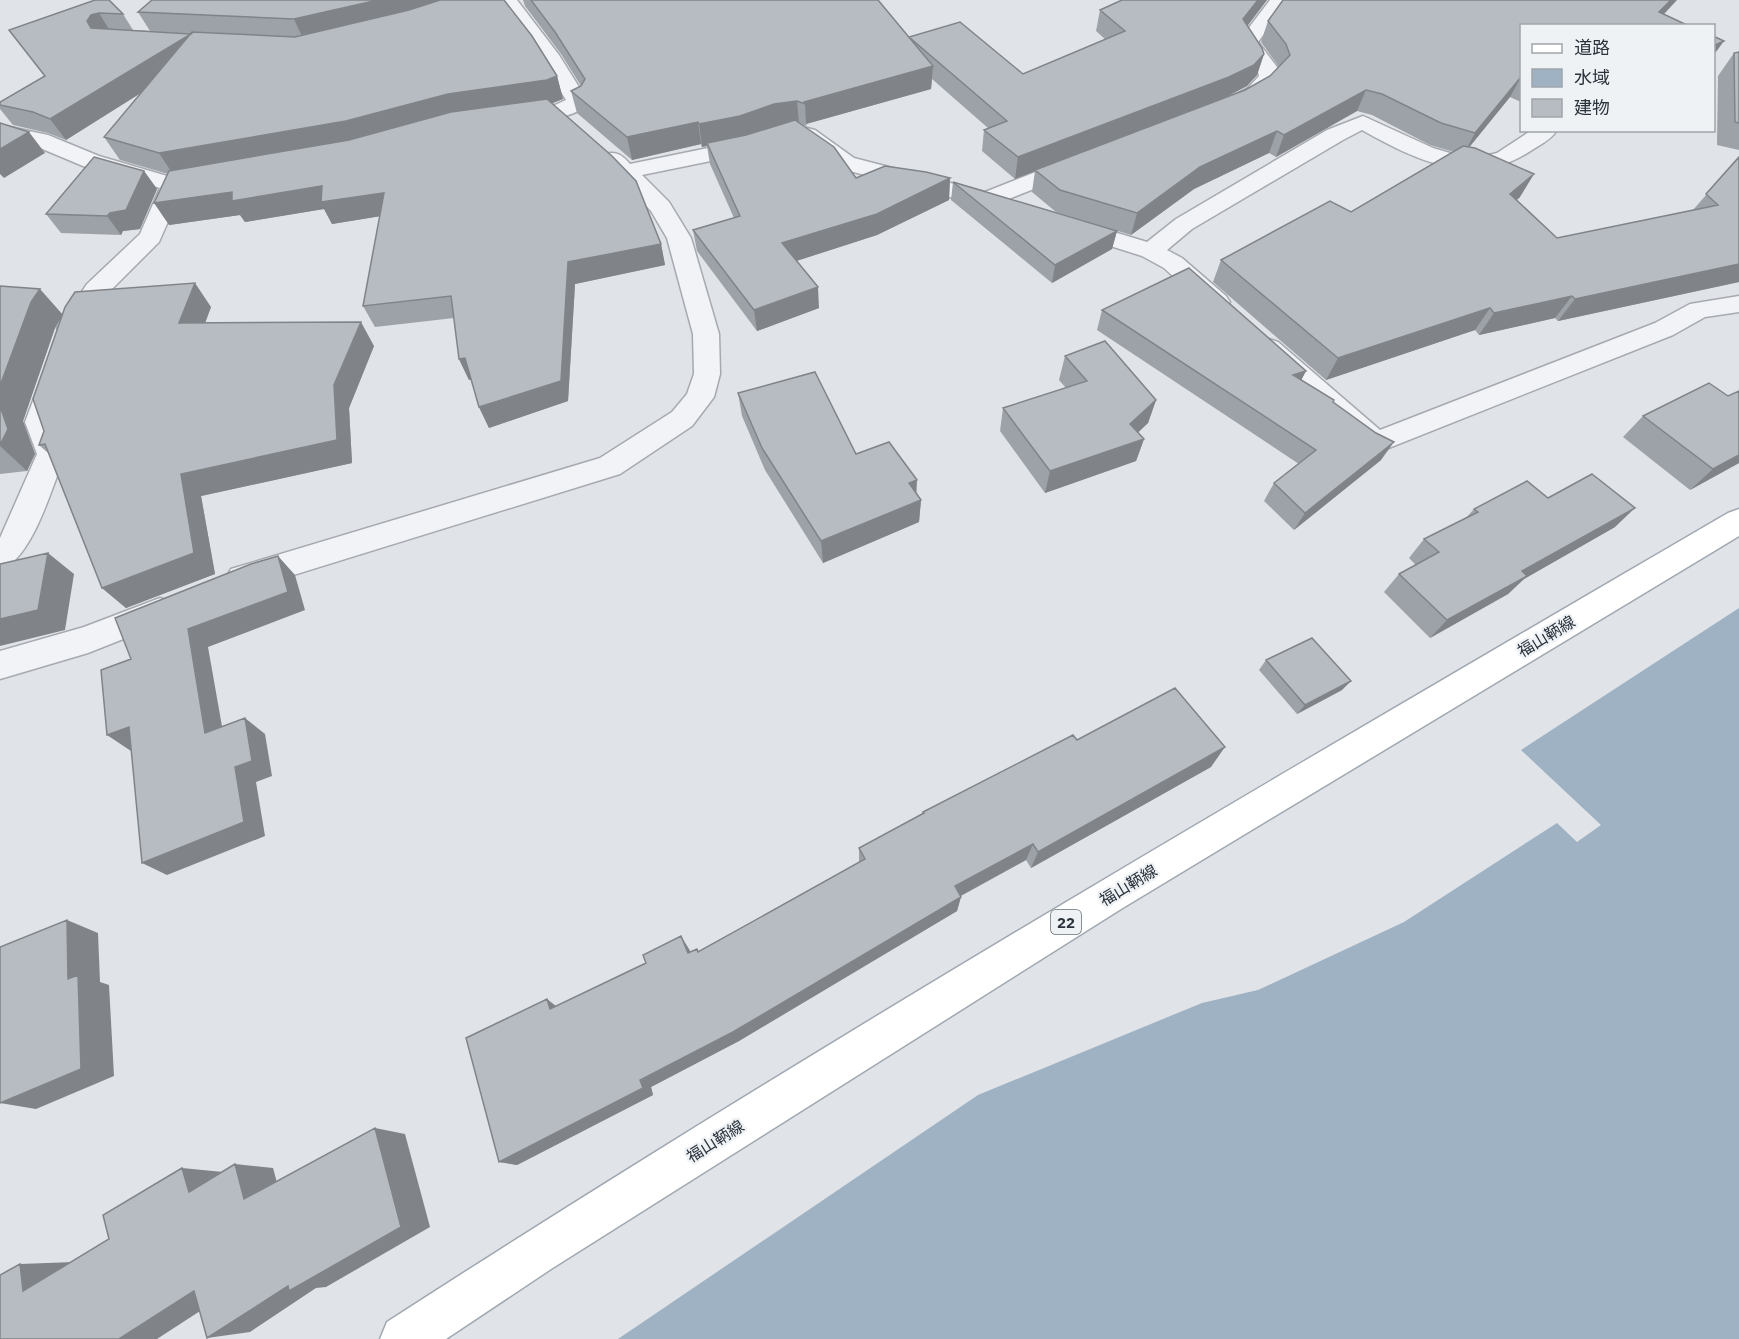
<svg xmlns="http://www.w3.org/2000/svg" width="1739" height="1339" font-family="'IBM Plex Sans','Noto Sans JP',sans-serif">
  <rect width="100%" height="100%" fill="#e0e3e7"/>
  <path fill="#9eb2c3" d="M1739,608V1339H618L978,1095L1202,1003L1258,990L1404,922L1557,823L1577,842L1601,825L1521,750Z"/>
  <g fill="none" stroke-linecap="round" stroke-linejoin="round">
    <g stroke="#a6aab0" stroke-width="3">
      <path id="minor" d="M499,0H517L559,55L589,103C578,118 524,126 507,122L504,117L507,112L555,105L566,100L540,57L512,22Z
        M1270,0H1289L1258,42L1277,67L1280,77C1269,93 1247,112 1227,107L1223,103L1227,99L1248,88L1259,76L1257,68L1238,42Z
        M1363,116L1433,148L1460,156L1476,158L1497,153L1532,130H1557C1552,139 1540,145 1532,150C1475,189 1417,161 1362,130L1343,140L1192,229L1167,250L1182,258L1226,296L1230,302L1226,308L1217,310L1208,308L1164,268L1142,256L1063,231L1059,226L1063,221L1071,219L1147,242L1176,219L1327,130Z
        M0,125L48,135L99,156L174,178L209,172L217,174L220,179L217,184L182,190L159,242L105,296L79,334L70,337L61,334L57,328L87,284L140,234L160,188L83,166L33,145L0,137Z
        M807,128L815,130L854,158L985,192L1066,160L1074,158L1082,160L1085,165L1082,170L1006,200L1008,202L1004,207L996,209L838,168L799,140L796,135L799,130Z
        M752,139L760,141L763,146L760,151L642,175L669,202L691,238L719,334L720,374L714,397L692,426L620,474L242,591L231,587L226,578L231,569L600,458L672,412L687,394L694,374L693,334L667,238L651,211L602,159L605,154C617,151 622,155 630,164Z
        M1739,296V312L1705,317L1673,335L1376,453L1366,450L1260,354L1256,348L1260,342L1269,339L1278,342L1380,430L1655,323L1690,304Z
        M55,368L64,370L68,377L53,422L65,454C53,485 32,560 0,570V538L37,454L25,422L42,377L46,370Z
        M160,598L171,602L176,611L171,620L88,653L0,679V651L84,627Z"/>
    </g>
    <g stroke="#a0a8b1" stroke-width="3">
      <path id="major" d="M1739,509V536L1121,909L551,1269L446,1339H380L387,1322C826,1038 1278,776 1728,513Z"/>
    </g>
    <use href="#minor" fill="#f2f3f6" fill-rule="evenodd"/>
    <use href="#major" fill="#fff" fill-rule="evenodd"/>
  </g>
  <path fill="#9da2a8" d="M95,0L123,14L133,30L150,31L138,12L504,0L557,76L563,99L552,103L661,244L665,265L575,284L568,401L489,428L479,407L471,379L469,380L459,359L454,318L375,327L363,306L380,216L332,224L324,209L245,222L240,215L169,225L168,174L120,160L104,137L142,92L66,140L48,133L13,125L0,109V102L45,77L9,30Z
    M523,0H878L909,37L1023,74L1106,40L1096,31L1100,10L1122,0H1267L1247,26L1264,54L1257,75L1247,86L1226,97L1245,90L1270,76L1279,67L1261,42L1268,21L1521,26V102L1510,97L1469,147L1520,197L1517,200L1557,238L1693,210L1739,157V282L1558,321L1555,318L1479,335L1475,330L1326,380L1213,282L1221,260L1351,212L1454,152L1430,145L1372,115L1357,111L1276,157L1269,153L1194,189L1131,235L1056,212L1032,192L1035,171L1015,179L982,151L984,130L988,128L932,79L931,89L806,124L807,126L802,125L856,178H950L949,200L877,235L796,261L819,308L757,331L697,251L693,230L734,218L710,164L707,146L702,147L701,144L632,160L577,113L571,91L581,86L561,54L525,6Z
    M1739,52V150L1717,145L1718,76L1734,53Z
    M144,171L157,189L140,229L123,231L121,235L61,233L46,214Z
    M953,182L1117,231L1112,249L1052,283L951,200Z
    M0,286L62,314L211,307L205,323L374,346L349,408L352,463L201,496L215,574L126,608L102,588L48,453L39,445L44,431L60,320L55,328L23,421L35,454L27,471L0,474Z
    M1102,310L1306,371L1301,380L1333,402L1381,460L1294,530L1264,501L1274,483L1299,464L1097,330Z
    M1065,356L1156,400L1148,423L1138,432L1144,439L1136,461L1045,493L1000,431L1003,408L1066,388L1059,380Z
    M1739,391V463L1690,490L1623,437L1643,416L1728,396Z
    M738,393L856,454L916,494L921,500L919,522L823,563L765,470L742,416Z
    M1548,498L1615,527L1524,579L1508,594L1430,638L1384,592L1399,574L1416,565L1409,558L1424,539L1466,518L1474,509Z
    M1266,660L1342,690L1297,714L1259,670Z
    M1211,767L1031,868L1026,860L961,896L957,911L739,1041L651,1087L653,1095L517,1165L499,1162L556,1006L689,949L690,952H699L859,862V848L922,814L923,812Z"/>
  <path fill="#808488" d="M378,0H461L305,43L294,19Z
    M1258,0H1267L1236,41L1243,19Z
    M1671,0H1677L1653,26L1659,12Z
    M99,13L112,34L100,42L87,21L91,15Z
    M191,34L203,54L66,140L50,119Z
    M1724,41L1713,56V46Z
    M1264,54L1257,75L1247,86L1222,99L1015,179L1018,157Z
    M933,66L931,89L806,124L805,104L804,102Z
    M557,76L563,99L553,103L457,117L357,144L174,176L159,153L448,94Z
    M1521,77L1510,97L1463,155L1475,133Z
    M1366,90L1357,111L1276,157L1284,135Z
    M797,101L799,124L742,139L707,143V146L702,147L699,124L774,104Z
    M698,122L701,144L632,160L627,137Z
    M1277,131L1269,153L1194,189L1131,235L1137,213L1200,167Z
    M29,132L45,153L4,178L0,174V149Z
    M144,171L157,189L140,229L123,231L121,235L107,216Z
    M1534,174L1520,197L1496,217L1510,194Z
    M950,178L949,200L877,235L784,265L782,243Z
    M322,186L384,193L394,214L332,224L324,209L245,222L240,215L169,225L154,203L232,192Z
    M1117,231L1112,249L1052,283L1055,265Z
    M661,244L665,265L575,284L568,401L489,428L479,407L568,262Z
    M1739,264V282L1558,321L1575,299Z
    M195,283L211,307L196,347L179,323Z
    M818,287L819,308L757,331L754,310Z
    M40,289L63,315L55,328L23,421L35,454L27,471L0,446V386L31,302Z
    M1572,296L1555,318L1479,335L1494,313Z
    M1490,308L1475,330L1326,380L1338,358Z
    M361,322L374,346L349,408L352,463L201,496L215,574L126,608L102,588L181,474Z
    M465,358L474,379L469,380L459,359Z
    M1306,371L1296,390L1293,375Z
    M1156,400L1148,423L1124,446L1144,439L1136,461L1045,493L1050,471L1130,424Z
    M1394,442L1381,460L1294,530L1305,513Z
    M1739,455V463L1690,490L1713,469Z
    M917,480L916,502L921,500L919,522L823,563L821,541L909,483Z
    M1635,508L1615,527L1524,579L1508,594L1430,638L1447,620L1522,571Z
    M48,553L74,574L65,630L0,646V619Z
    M278,556L295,575L305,610L208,647L226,749L205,733L188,629Z
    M1351,681L1342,690L1297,714L1305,705Z
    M245,718L265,734L272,776L256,782L265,836L167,875L142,863L235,767Z
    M129,727L153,743L131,751L107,735Z
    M1225,747L1211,767L1031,868L1038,852Z
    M1033,844L1026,860L951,901L955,886Z
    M961,897L957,911L739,1041L651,1087L653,1095L517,1165L499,1162Z
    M67,920L98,933L100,982L109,985L114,1076L36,1109L0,1103L68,979Z
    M681,936L689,949L696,966L688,953Z
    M547,999L561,1010L550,1009Z
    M375,1128L405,1134L430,1227L326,1287L316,1288L250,1332L207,1338Z
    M235,1164L273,1168L282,1201L244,1199Z
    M182,1168L223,1172L189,1192Z
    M74,1262L23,1291L20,1264Z
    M237,1287L157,1339H119L194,1291Z"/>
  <path fill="#b7bcc3" stroke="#808488" stroke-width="1.5" d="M95,0H109L123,14L99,13L91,15L87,21L91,28L191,34L50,119L33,112L0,105V102L45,76L9,30Z
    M152,0H378L294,19L138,12Z
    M440,0H504L532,36L557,76L547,80L448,94L346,121L159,153L104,137L192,32L295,37L409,10Z
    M531,0H878L933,66L804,102L805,104L797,101L774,104L740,116L699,124L698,122L627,137L571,91L581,86L585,79L555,32Z
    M1122,0H1258L1243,19L1262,48L1264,54L1254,65L1229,77L1018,157L984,130L1007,121L909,37L960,22L1023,74L1125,31L1100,10Z
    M1283,0H1671L1659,12L1689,26H1521V77L1475,133L1441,123L1382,94L1366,90L1284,135L1277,131L1200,167L1137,213L1060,190L1035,170L1245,90L1270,76L1290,55L1286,44L1268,21Z
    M1713,36L1724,41L1713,46Z
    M1739,52V123L1735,122L1734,53Z
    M547,99L612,156L636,181L661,244L568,262L561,381L479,407L465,358L459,359L451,296L363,306L384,193L321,202L322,186L232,201V192L154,203L169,171L349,140L451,112Z
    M795,120L834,147L856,178L885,166L926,172L950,178L877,214L782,243L818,287L754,310L693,230L740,216L707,143L746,135Z
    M0,123L29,132L0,149Z
    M1463,146L1475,148L1534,174L1510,194L1557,238L1718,205L1706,194L1739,157V264L1575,299L1572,296L1494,313L1490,308L1338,358L1221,260L1330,201L1351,212Z
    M94,157L144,171L126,210L110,213L107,216L46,214Z
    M953,182L1117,231L1055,265Z
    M1189,268L1306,371L1293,375L1334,400L1333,402L1376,433L1394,442L1305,513L1274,483L1316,450L1102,310Z
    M195,283L179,323L361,322L334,385L337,440L181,474L194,553L102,588L45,444L39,445L44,431L33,399L65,307L75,292Z
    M0,286L40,289L31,302L0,386Z
    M1105,341L1156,400L1130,424L1144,439L1050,471L1003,408L1087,381L1065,356Z
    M815,372L856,454L889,442L917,480L909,483L921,500L821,541L762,448L738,393Z
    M1709,383L1728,396L1739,391V455L1713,469L1643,416Z
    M0,406L8,429L0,445Z
    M1592,474L1635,508L1522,571L1527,576L1447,620L1399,574L1439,552L1424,539L1478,512L1474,509L1527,481L1548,498Z
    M48,553L38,610L0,619V564Z
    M278,556L288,592L188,629L205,733L245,718L252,761L235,767L244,822L142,863L129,727L107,735L101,670L131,659L115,618L251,564Z
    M1312,638L1351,681L1305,705L1266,660Z
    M1175,688L1225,747L1038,852L1033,844L955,886L961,897L733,1032L640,1080L643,1088L499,1162L466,1038L547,999L550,1009L646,963L643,955L681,936L688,953L697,949L698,952L865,859L859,848L924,813L923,812L1073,735L1077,740Z
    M67,920L68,979L78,975L81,1069L0,1103V947Z
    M375,1128L401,1227L289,1291L288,1286L207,1338L194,1291L119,1339H0V1275L20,1264L23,1291L109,1239L103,1215L182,1168L189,1192L235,1164L244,1199Z"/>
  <g text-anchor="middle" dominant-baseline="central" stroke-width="4.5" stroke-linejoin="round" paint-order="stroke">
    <rect fill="#eff2f5" stroke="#656c74" stroke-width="1.5" x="1051" y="910" width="30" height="24" rx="4.5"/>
    <g font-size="15" font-weight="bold" fill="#2a323c">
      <text x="1066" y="922">22</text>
    </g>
    <g font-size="16" fill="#2a323c" stroke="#eff2f5">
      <text transform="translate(1546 636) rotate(-31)">福山鞆線</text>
      <text transform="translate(1128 885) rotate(-31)">福山鞆線</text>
      <text transform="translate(715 1141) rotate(-32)">福山鞆線</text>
    </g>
  </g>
  <rect x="1520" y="24" width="195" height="108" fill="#eff2f5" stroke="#a0a5ab" stroke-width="1.5"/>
  <rect x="1532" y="44" width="30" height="9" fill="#ffffff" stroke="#a0a5ab" stroke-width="1.5"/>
  <text x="1574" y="54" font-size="18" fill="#2a323c">道路</text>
  <rect x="1532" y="69" width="30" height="18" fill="#9eb2c3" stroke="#a0a5ab" stroke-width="1.5"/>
  <text x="1574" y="84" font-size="18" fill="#2a323c">水域</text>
  <rect x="1532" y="99" width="30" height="18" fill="#b7bcc3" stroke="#a0a5ab" stroke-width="1.5"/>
  <text x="1574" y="114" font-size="18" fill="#2a323c">建物</text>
</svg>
